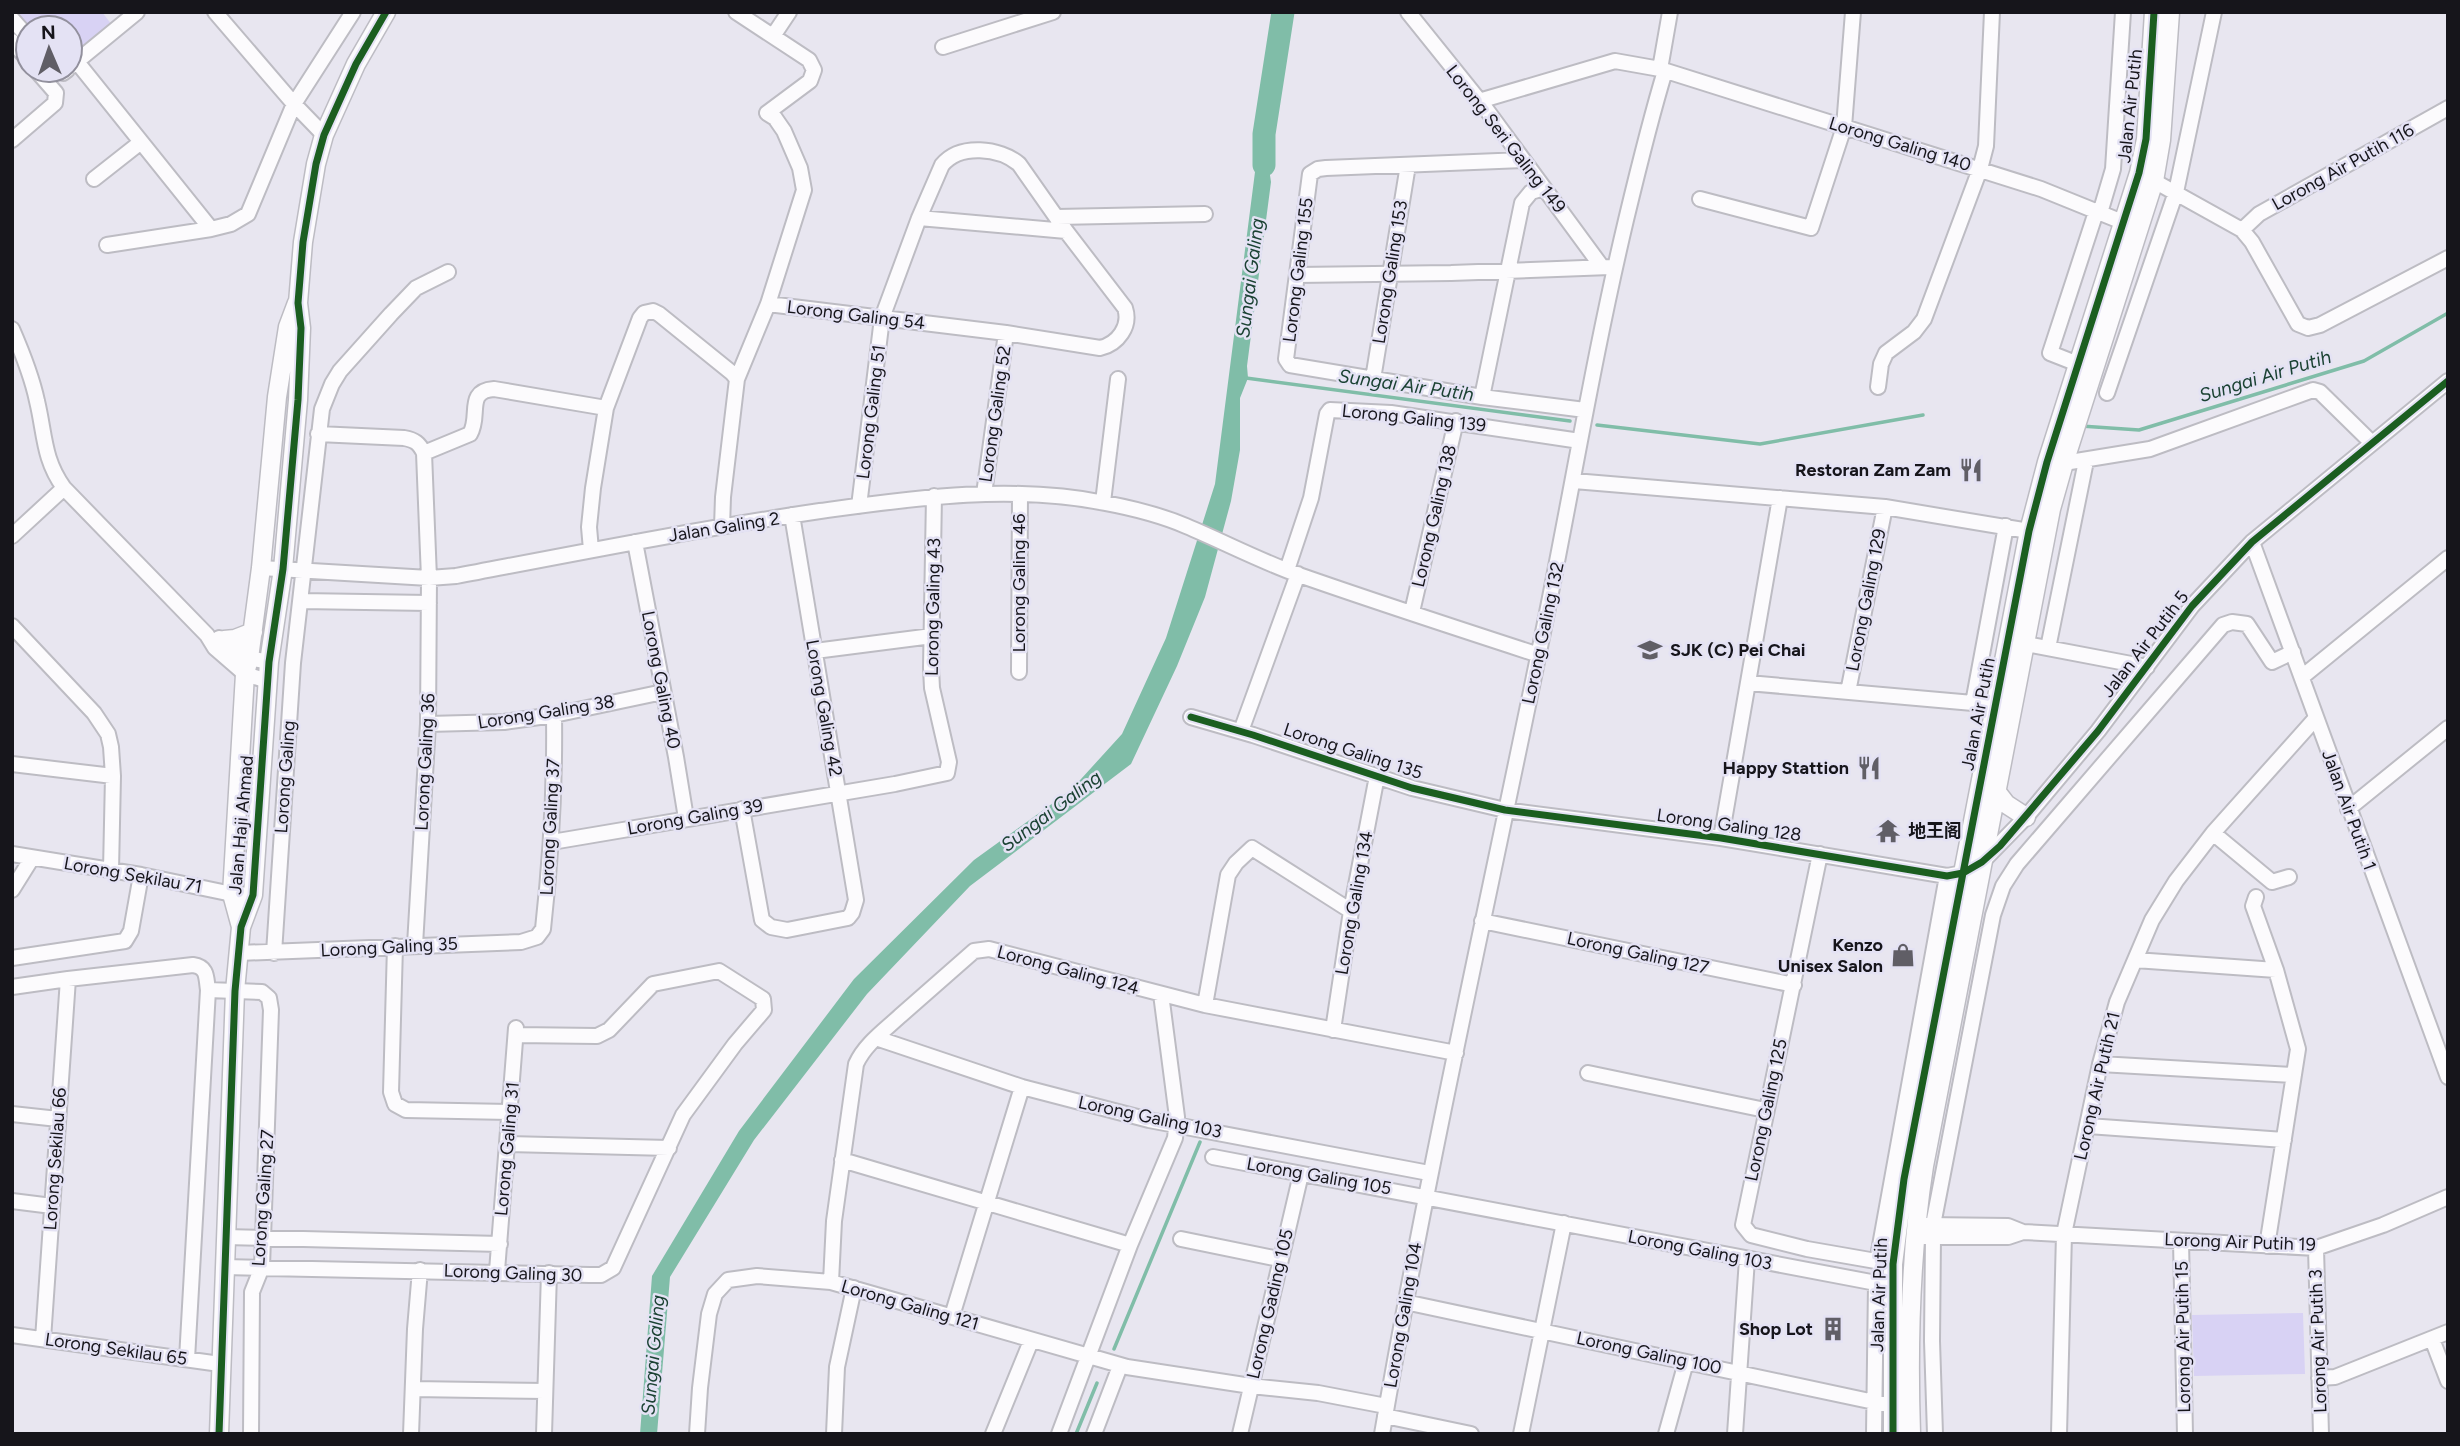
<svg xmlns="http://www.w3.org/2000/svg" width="2460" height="1446" font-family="Figtree,'Noto Sans SC',sans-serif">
  <rect width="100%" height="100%" fill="#e8e6f0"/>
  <path fill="#d8d2f4" d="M12,12H102L112,25L70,60V28H28Z
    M2303,1313L2305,1374L2194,1376L2192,1315Z"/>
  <path fill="#80bda8" d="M1264,134L1271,182L1247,366L1248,378L1240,398V450L1231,501L1205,597L1177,666L1131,764L970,886L867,994L754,1140L670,1277L657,1434H640L652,1276L739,1131L854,979L974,860L1071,790L1122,734L1166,638L1215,484L1255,172Z"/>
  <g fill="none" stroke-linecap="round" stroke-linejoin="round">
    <path stroke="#80bda8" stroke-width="3.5" d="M1246,378L1570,421
      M1597,425L1760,444L1923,415
      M2081,426L2139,430L2364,361L2448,313
      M1114,1349L1200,1142
      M1076,1434L1097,1383"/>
    <path stroke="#80bda8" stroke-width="23" d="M1264,165V134L1283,12"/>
    <g stroke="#bdbcc3" stroke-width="18">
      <path id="minor" d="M215,12L294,104L324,135
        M1408,12L1486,109L1602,267
        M12,19L28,37
        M773,36L789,12
        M12,41L28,60
        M943,47L1053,12
        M77,62L211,229
        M70,67L137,12
        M1660,69L1670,12
        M56,70L63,73L67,70
        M1479,101L1615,61L1660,69L2041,189L2130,225
        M12,140L55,103L56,93L36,70
        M1523,160L1326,168L1318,169L1310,174L1286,359L1290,365L1482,397L1585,410
        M2145,176L2242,230L2252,242L2298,324L2308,328L2320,325L2448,258
        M94,179L141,142
        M1700,199L1811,228L1844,127L1853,12
        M2100,213L2113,169L2123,12
        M1057,217L1205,214
        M919,218L1066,231
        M2242,230L2259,214L2448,108
        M107,245L211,229L231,224L248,214L294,104L353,12
        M1297,275L1451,273L1610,267
        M768,304L1006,333L1100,348C1118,344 1131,326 1125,308L1066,231L1019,164C1000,148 960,143 942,165L919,218L882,318L859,506
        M12,329C22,352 32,377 37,401C45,434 43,459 64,488L207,635L215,648L245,674L268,681
        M2078,364L2050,353L2096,212
        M1373,379L1408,165
        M1878,387L1881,364L1886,353L1914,332L1924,319L1980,169L1986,146L1992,12
        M2107,393L2176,192L2214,12
        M1482,397L1522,203L1531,192L1544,188
        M318,434L404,438C415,440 419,443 424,453L429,578L428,724L415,945
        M424,453L470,434C481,416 465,391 494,389L606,408
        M2064,463L2150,449L2313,390L2320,392L2372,443
        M1574,481L1885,507L2029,531
        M984,494L1006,333
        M1103,502L1118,379
        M722,527L723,497L737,379L768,304L804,190L800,168L784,131L775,118L767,113L810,81L814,70L809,60L736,12
        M12,536L64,488
        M635,542L676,757L686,818
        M2252,542L2448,1077
        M591,550L589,527L593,488L606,408L640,318L644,313L653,311L659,314L732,373L737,379
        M261,568L429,578L456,576C577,553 698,529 820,511C915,498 1010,484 1105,503C1132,508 1160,515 1186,526C1224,542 1260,561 1299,575C1379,603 1459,629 1539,655
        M1287,570L1311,498L1327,414L1330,410L1391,413L1580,441
        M301,601L429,603
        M1412,612L1456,421
        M12,626L94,713L108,734L111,747L113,776L111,870
        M219,638L249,658L269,662
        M2026,644L2147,667
        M2048,648L2086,461
        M815,651L932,636
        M1019,672L1020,495
        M2302,677L2448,558
        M1748,683L1973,703L1996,707
        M1848,692L1885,507
        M1973,703L2006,526
        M1191,717L1253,735L1412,788L1505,810L1721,838L1947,876L1963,873
        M428,724L504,722L554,715L663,692
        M1241,731L1298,574
        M12,764L113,776
        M742,809L762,920L771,927L787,930L848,918L852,913L856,900L792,515
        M2348,809L2448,728
        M2213,833L2272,882L2289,877
        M1721,838L1780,498
        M552,842L895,784L947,773L949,762L932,688L931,668L934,496
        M12,854L141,875L232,894L253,895
        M1820,854L1743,1225L1751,1235L1807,1249L1893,1264
        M1982,862L2026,817L2098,731L2192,606L2252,542L2448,381
        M12,890L32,858
        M2256,897L2253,906L2276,970L2298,1049L2267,1246
        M1482,921L1794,985
        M395,946L391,1092L395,1104L406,1110L511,1112
        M239,953L521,942L537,937L543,929C551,857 555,787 554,715
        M274,953L293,663L322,409L332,384L340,371L391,314L416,288L448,272
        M12,958L125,941L131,931L141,875
        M2135,960L2276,970
        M12,987L68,979L193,965C208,967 206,978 208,990L187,1359
        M208,990L262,992L269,998L271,1010L262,1267L252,1292L251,1434
        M1205,1005L1228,875L1236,863L1252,848L1351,911
        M1333,1030L1351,911L1377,776
        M876,1038L1022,1087L1149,1120L1429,1173
        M2100,1064L2294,1075
        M1588,1073L1765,1110
        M12,1114L58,1119
        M2088,1126L2284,1140
        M508,1144L669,1148
        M1213,1157L1892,1286
        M842,1160L1130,1245
        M12,1201L52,1206
        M1925,1225L2008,1226L2023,1232L2316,1248L2383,1225L2448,1197
        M1933,1225L1993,915L2003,886L2017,864L2223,625L2232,622L2247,624L2272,662L2293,652
        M225,1237L500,1244
        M1924,1237H2008L2023,1232
        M1933,1237L1932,1341L1935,1434
        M1181,1239L1279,1259
        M2181,1241L2185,1434
        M2316,1248L2321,1434
        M1877,1262L1947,876
        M224,1267L590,1275H601L613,1268L683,1115L735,1044L764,1010L763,999L719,971L653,984L609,1030L597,1036L516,1035
        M497,1271L516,1028
        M831,1282L834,1221L856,1064C865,1044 885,1030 900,1016C925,994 949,973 974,951L989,949L1205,1005L1456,1053
        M1405,1302L1893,1406
        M952,1316L1022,1087
        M12,1335L220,1364
        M43,1339L68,979
        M2432,1339L2448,1381
        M2319,1378L2335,1377L2448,1332
        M413,1389L545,1391
        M1385,1416L1471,1434
        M411,1434L415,1329L420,1270
        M544,1434L549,1273
        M697,1434L700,1388L709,1314L715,1294L728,1280L757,1276L831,1282L1127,1367L1251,1386L1318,1393L1386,1406
        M834,1434L837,1367L854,1288
        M993,1434L1031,1341
        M1059,1434L1130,1245L1175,1138L1177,1117L1161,994
        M1094,1434L1120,1366
        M1240,1434L1301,1174
        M1382,1434C1427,1172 1486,912 1539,652C1569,508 1592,363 1626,220C1638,170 1650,120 1665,71
        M1521,1434L1564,1223
        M1666,1434L1686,1362
        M1735,1434L1747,1259
        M1874,1434L1876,1284
        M2059,1434L2064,1234L2100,1064L2117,1002L2152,920L2176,881L2213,833L2315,719"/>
    </g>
    <g stroke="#bdbcc3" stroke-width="21">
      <path id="tertiary" d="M224,640L235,639L253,632
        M1996,791L2006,804L2026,817
        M241,927L232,894L245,674L249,658L261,568L277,397L288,327L297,303
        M219,1434L235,991L241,927L253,895L269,662L283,569L298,400L301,328L298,303L303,242L316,164L324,135L356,64L386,12
        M1893,1434V1264L1904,1179L2029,531L2047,462L2139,173L2146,139L2154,12
        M1911,1434C1908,1344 1910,1255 1924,1166L2051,509L2064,463L2154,181L2161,140L2170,12"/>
    </g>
    <use href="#minor" stroke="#fcfbfd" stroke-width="14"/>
    <use href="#tertiary" stroke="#fcfbfd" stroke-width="18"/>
    <g stroke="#e4e2f4" stroke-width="11">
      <path id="cycleway" d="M1191,717L1253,735L1412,788L1505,810L1721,838L1947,876L1963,873L1982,862L2000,846L2098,731L2192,606L2252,542L2448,381
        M219,1434L235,991L241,927L253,895L269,662L283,569L298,400L301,328L298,303L303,242L316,164L324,135L356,64L386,12
        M1893,1434V1264L1904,1179L2029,531L2047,462L2139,173L2146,139L2154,12"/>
    </g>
    <use href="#cycleway" stroke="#1b5e20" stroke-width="7"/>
  </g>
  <defs>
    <g id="restaurant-bare" transform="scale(1.89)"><path d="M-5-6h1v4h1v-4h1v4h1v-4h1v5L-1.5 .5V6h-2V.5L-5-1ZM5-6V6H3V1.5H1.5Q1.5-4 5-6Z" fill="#605e66" stroke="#e4e2f4" stroke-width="2.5" paint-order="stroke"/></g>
    <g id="school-bare" transform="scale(1.89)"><path d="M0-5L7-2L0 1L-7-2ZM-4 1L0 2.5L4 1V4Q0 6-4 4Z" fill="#605e66" stroke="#e4e2f4" stroke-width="2.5" paint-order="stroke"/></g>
    <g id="temple-bare" transform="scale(1.89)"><path d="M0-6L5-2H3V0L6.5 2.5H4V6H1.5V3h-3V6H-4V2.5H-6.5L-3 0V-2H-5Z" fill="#605e66" stroke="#e4e2f4" stroke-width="2.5" paint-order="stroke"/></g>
    <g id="shop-bare" transform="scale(1.89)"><path d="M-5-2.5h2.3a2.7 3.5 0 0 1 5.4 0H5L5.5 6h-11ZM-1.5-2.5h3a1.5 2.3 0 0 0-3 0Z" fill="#605e66" stroke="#e4e2f4" stroke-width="2.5" paint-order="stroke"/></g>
    <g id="building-bare" transform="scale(1.89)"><path d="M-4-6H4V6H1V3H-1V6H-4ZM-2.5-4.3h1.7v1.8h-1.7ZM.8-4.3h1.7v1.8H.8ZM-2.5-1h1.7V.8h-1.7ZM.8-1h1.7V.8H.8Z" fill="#605e66" stroke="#e4e2f4" stroke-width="2.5" paint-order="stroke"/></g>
  </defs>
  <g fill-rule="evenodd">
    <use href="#restaurant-bare" x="1971" y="470"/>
    <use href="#school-bare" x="1650" y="650"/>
    <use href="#restaurant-bare" x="1869" y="768"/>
    <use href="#temple-bare" x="1888" y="831"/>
    <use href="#shop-bare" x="1903" y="955"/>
    <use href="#building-bare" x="1833" y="1329"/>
  </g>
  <g text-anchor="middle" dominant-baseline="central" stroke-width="5" stroke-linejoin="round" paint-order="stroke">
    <g font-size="18" fill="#16151b" stroke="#e4e2f4">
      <text transform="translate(2130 106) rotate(-84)">Jalan Air Putih</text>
      <text transform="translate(1506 139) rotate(52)">Lorong Seri Galing 149</text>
      <text transform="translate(1900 144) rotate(17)">Lorong Galing 140</text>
      <text transform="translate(2343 167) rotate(-29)">Lorong Air Putih 116</text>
      <text transform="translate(1298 270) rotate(-83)">Lorong Galing 155</text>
      <text transform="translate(1390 272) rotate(-81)">Lorong Galing 153</text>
      <text transform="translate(856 315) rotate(7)">Lorong Galing 54</text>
      <text transform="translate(871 412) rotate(-83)">Lorong Galing 51</text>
      <text transform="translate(995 414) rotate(-82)">Lorong Galing 52</text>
      <text transform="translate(1414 418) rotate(6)">Lorong Galing 139</text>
      <text transform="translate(1434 516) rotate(-77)">Lorong Galing 138</text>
      <text transform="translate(724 527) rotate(-9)">Jalan Galing 2</text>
      <text transform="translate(1019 583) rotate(-90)">Lorong Galing 46</text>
      <text transform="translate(1866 600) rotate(-79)">Lorong Galing 129</text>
      <text transform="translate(933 607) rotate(-89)">Lorong Galing 43</text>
      <text transform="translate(1543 633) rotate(-78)">Lorong Galing 132</text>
      <text transform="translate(2145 644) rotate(-52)">Jalan Air Putih 5</text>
      <text transform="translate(661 680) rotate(79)">Lorong Galing 40</text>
      <text transform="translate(824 708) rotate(80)">Lorong Galing 42</text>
      <text transform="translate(546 712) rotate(-9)">Lorong Galing 38</text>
      <text transform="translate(1978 714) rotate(-79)">Jalan Air Putih</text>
      <text transform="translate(1353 751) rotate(18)">Lorong Galing 135</text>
      <text transform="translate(425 762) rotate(-87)">Lorong Galing 36</text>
      <text transform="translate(285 777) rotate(-86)">Lorong Galing</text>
      <text transform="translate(2349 810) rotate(70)">Jalan Air Putih 1</text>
      <text transform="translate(695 817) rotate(-10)">Lorong Galing 39</text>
      <text transform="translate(241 825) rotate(-85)">Jalan Haji Ahmad</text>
      <text transform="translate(1729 825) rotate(8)">Lorong Galing 128</text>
      <text transform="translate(550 827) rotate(-87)">Lorong Galing 37</text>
      <text transform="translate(133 875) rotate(10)">Lorong Sekilau 71</text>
      <text transform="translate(1354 903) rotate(-80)">Lorong Galing 134</text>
      <text transform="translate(389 947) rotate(-3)">Lorong Galing 35</text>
      <text transform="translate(1638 953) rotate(12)">Lorong Galing 127</text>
      <text transform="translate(1068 970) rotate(15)">Lorong Galing 124</text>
      <text transform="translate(2097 1086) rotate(-77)">Lorong Air Putih 21</text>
      <text transform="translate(1766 1110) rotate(-78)">Lorong Galing 125</text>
      <text transform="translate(1150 1117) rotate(12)">Lorong Galing 103</text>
      <text transform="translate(507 1149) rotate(-85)">Lorong Galing 31</text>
      <text transform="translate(55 1159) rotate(-86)">Lorong Sekilau 66</text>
      <text transform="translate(1319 1176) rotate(10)">Lorong Galing 105</text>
      <text transform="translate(263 1198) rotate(-86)">Lorong Galing 27</text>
      <text transform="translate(2240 1242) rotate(2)">Lorong Air Putih 19</text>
      <text transform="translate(1700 1250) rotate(11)">Lorong Galing 103</text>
      <text transform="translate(513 1273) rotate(2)">Lorong Galing 30</text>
      <text transform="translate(1879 1295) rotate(-88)">Jalan Air Putih</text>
      <text transform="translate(1270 1304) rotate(-77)">Lorong Gading 105</text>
      <text transform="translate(910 1305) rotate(16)">Lorong Galing 121</text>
      <text transform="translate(1403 1315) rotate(-80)">Lorong Galing 104</text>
      <text transform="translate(2183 1337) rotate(-91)">Lorong Air Putih 15</text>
      <text transform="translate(2318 1341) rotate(-92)">Lorong Air Putih 3</text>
      <text transform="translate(116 1349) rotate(8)">Lorong Sekilau 65</text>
      <text transform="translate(1649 1353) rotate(12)">Lorong Galing 100</text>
    </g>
    <g font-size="18" font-weight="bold" fill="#16151b" stroke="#e4e2f4" text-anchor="end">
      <text x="1951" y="470">Restoran Zam Zam</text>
      <text x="1670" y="650" text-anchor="start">SJK (C) Pei Chai</text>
      <text x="1849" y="768">Happy Stattion</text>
      <text x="1908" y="831" text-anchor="start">地王阁</text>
      <text x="1883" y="945">Kenzo<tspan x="1883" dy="21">Unisex Salon</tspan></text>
      <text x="1813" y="1329">Shop Lot</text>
    </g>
    <g font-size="19" font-style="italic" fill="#1b4233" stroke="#e4e2f4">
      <text transform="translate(1250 278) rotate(-83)">Sungai Galing</text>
      <text transform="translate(2265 376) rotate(-17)">Sungai Air Putih</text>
      <text transform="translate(1406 385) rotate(8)">Sungai Air Putih</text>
      <text transform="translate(1051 811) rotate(-37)">Sungai Galing</text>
      <text transform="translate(653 1355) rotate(-85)">Sungai Galing</text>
    </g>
  </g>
  <rect width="2460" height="1446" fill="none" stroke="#16151b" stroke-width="28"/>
  <g transform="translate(49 49) rotate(358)"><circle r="33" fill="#e4e2f4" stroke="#92909d" stroke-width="2"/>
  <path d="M0-5L12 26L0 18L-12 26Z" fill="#605e66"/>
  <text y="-10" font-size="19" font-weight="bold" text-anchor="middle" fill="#16151b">N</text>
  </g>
</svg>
